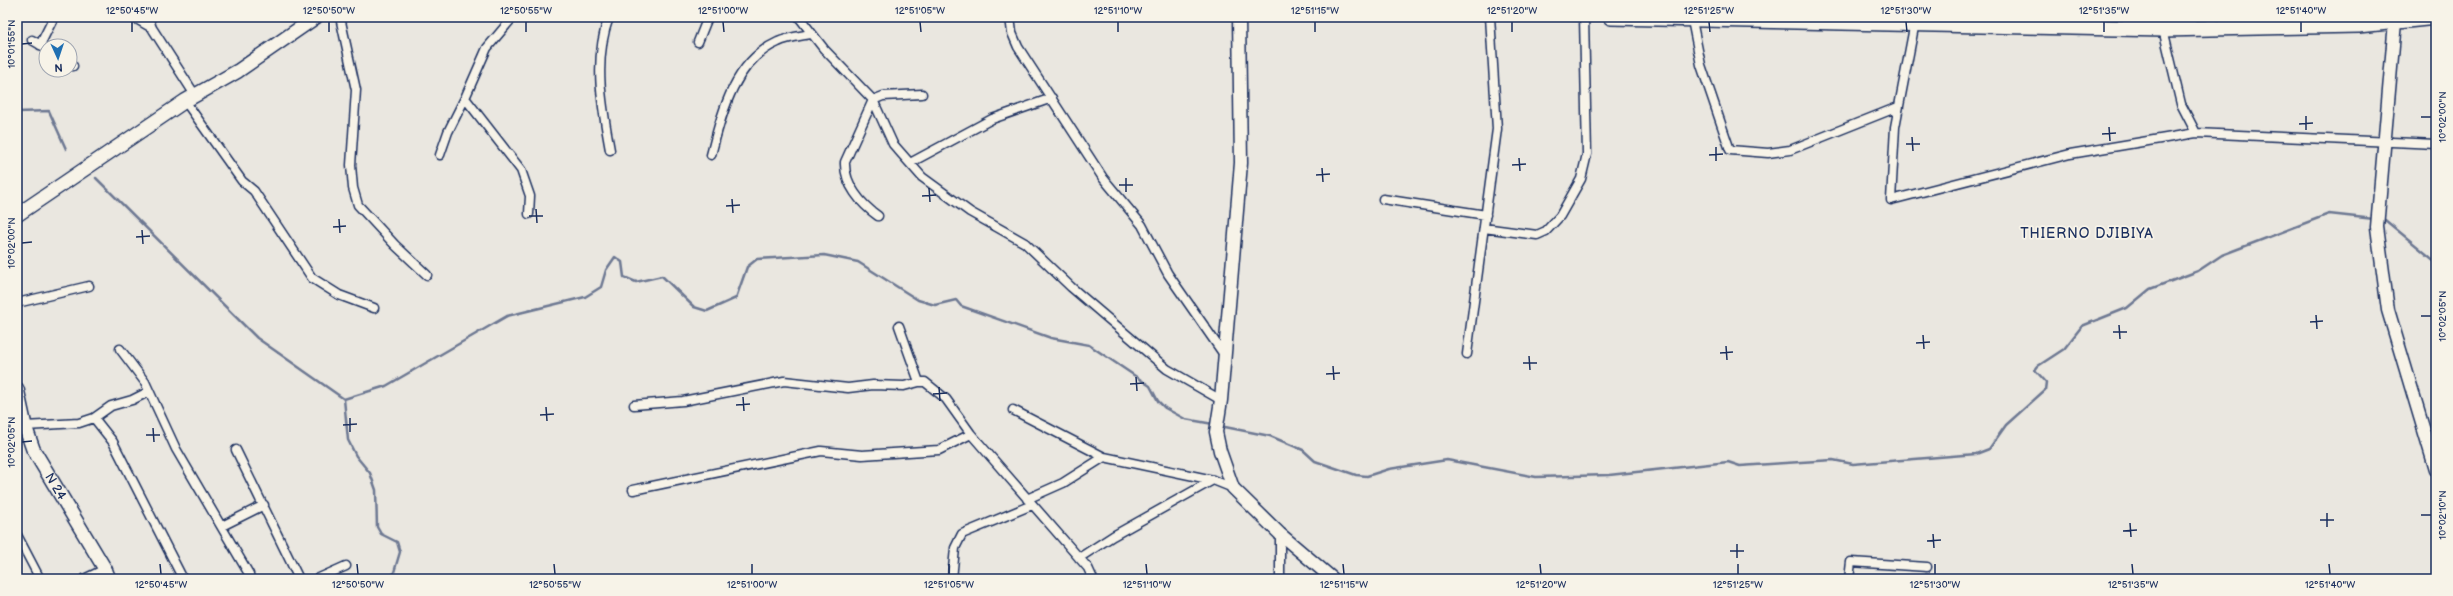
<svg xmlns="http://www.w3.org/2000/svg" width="2453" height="596" font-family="'Balsamiq Sans',sans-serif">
  <rect width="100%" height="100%" fill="#eae7e0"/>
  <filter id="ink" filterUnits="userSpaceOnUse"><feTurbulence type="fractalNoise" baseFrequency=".025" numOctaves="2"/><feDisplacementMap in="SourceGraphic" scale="8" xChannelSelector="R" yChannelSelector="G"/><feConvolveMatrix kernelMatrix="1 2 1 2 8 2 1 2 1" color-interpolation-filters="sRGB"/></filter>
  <g filter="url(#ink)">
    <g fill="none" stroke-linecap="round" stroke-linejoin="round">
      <path stroke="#6d7892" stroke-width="2.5" d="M17,112L49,111L66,149
        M96,178L257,338L344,399L348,440L356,456L370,473L376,490L377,527L381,534L397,542L400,552L392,579
        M2381,220H2385L2436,262
        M344,399L386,386L507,316L585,297L601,287L606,270L615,257L622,262L624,277L636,282L662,276L694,307L707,311L736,298L747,267L757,259L824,255L858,262L918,300L935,305L956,300L961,306L1051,338L1089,345L1150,386L1158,401L1165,408L1185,419L1213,424
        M1220,426L1270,436L1303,450L1315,461L1356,475L1367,476L1389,469L1447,460L1536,477L1609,475L1728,462L1740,466L1833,460L1853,464L1976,454L1989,449L2006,425L2045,390L2046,382L2035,370L2038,366L2064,349L2082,326L2127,308L2150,289L2198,271L2222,255L2329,214L2374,219"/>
      <g stroke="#1b2f5e" stroke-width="11">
        <path id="street" d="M133,17L152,28
          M148,17L152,28L195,95
          M340,17L356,90L351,165L353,188L358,205L395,245L427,275
          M609,17C593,60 602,106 610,150
          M799,17L824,49L873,100L845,162C844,184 861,204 878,216
          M1010,17L1012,33L1018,47L1103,178L1142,225L1168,274L1225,356
          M2210,17L2217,28
          M1692,20L1701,65L1730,150L1768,153L1790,150L1898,107
          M1915,22L1895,127L1891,200L2070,154L2196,133L2436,144
          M2163,29L2181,104L2196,133
          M32,40L46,48
          M698,42L708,17
          M40,45L54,17
          M70,64L73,66
          M922,94L883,96L873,100L893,144L922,177L970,212L1025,243L1071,287L1167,369L1221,400
          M465,98L521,170L530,196L529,214
          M185,101L242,181L254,191L312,278L339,295L374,308
          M440,155L448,132L465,98L487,48L513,17
          M711,155C722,113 734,61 778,42C788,37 801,36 811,34
          M910,163L992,119L1052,98
          M1383,199L1486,215
          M1484,228L1537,235L1546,231L1560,216L1581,179L1587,154L1584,17
          M17,303L89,286
          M899,326L919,382
          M120,349L145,382L176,449L249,574L250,579
          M1467,354L1497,129L1490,17
          M634,405L683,401L784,381L848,388L873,385L904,386L919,382H925L946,399L971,434L1088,568L1093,579
          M1013,410L1104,457
          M94,418L113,442L183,579
          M25,426L79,423L94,418L111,406L132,400L148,392
          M236,450L299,579
          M633,490L821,451L862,455L939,450L971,434
          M1027,499L1063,483L1104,457L1213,480L1233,488
          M222,526L264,505
          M17,535L40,579
          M1079,558L1113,536L1213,480
          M84,579L105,569
          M317,579L346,566
          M952,579L955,548L962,534L1032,505
          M1280,579V534
          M1849,579L1851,562L1927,567"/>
      </g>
      <g stroke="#1b2f5e" stroke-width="15">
        <path id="secondary" d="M1239,17L1241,163L1221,400L1216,432L1220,451L1233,488L1280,534L1333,579
          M2395,22L2377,227L2388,310L2436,470"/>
      </g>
      <g stroke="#1b2f5e" stroke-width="16">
        <g id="primary">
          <path d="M17,215L185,101L238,71L316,17"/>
          <path id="s1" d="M17,389L25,426L33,449L105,569L109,579"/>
        </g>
      </g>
      <g stroke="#1b2f5e" stroke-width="18">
        <path id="highway" d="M1611,17L2163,29L2359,25L2436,17"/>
      </g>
      <use href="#street" stroke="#f7f3e8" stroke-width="8"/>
      <use href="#secondary" stroke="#f7f3e8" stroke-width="12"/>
      <use href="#primary" stroke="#f7f3e8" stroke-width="13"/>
      <use href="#highway" stroke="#f7f3e8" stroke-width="15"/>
    </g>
  </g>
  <path fill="none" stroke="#1b2f5e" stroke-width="1.5" d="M132,22V32M329,22V32M526,22V32M723,22L724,32M920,22L921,32M1118,22V32M1315,22V32M1512,22V32M1709,22L1710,32M1906,22L1907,32M2104,22V32M2301,22V32M22,44L32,43M2306,116V130M2421,117H2431M2299,124L2313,123M2109,127L2110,141M2102,134L2116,133M1912,137L1913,151M1906,144H1920M1716,147V161M1709,155L1723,154M1519,158L1520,171M1512,165L1526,164M1322,168L1323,182M1316,175L1330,174M1126,178V192M1119,185H1133M929,188L930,202M922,196L936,195M732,199L733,213M726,206L740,205M536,209L537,223M529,216H543M339,219L340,233M333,227L346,226M142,230L143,244M136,237L150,236M22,243L32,242M2316,315L2317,329M2421,316H2431M2310,322L2323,321M2119,325L2120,339M2113,332H2127M1923,335L1924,349M1916,343L1930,342M1726,346L1727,360M1720,353L1733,352M1529,356L1530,370M1523,363H1537M1333,366L1334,380M1326,374L1340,373M1136,377L1137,391M1130,384L1144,383M939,387L940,401M933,394L947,393M743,397L744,411M736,405L750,404M546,407L547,421M540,415L554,414M350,418V432M343,425L357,424M153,428L154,442M146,435H160M22,442L32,441M2327,513V527M2421,515H2431M2320,520H2334M2130,523L2131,537M2123,531L2137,530M1933,534L1934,548M1927,541L1941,540M1737,544V558M1730,551H1744M160,564L161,574M357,564L358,574M554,564L555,574M752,564V574M949,564V574M1146,564L1147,574M1343,564L1344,574M1540,564L1541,574M1738,564V574M1935,564V574M2132,564L2133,574M2329,564L2330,574"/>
  <g text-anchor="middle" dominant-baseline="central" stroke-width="3.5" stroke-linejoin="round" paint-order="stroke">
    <g font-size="13" fill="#1b2f5e" stroke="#f7f3e8">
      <text stroke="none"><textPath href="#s1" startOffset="106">N 24</textPath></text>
    </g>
    <g font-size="14" letter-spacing="1" fill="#1b2f5e" stroke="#f7f3e8">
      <text x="2087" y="233">THIERNO DJIBIYA</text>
    </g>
  </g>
  <rect width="2453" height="596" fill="none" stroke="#f7f3e8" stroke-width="44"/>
  <g transform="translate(58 58) rotate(177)"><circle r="19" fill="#f7f3e8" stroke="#9fa5b1"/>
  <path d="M0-3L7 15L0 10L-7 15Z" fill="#1f6fb2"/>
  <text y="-6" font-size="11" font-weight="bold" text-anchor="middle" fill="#1b2f5e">N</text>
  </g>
  <rect x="22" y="22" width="2409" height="552" fill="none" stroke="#1b2f5e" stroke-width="1.5"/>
  <g font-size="10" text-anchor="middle" fill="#1b2f5e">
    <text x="132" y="14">12°50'45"W</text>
    <text x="329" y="14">12°50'50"W</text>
    <text x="526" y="14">12°50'55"W</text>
    <text x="723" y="14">12°51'00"W</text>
    <text x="920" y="14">12°51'05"W</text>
    <text x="1118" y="14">12°51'10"W</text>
    <text x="1315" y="14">12°51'15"W</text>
    <text x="1512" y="14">12°51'20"W</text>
    <text x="1709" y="14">12°51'25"W</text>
    <text x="1906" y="14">12°51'30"W</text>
    <text x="2104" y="14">12°51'35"W</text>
    <text x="2301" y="14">12°51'40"W</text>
    <text transform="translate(11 44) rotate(-90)" y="4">10°01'55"N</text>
    <text transform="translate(2442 117) rotate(-90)" y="4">10°02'00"N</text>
    <text transform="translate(11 243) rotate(-90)" y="4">10°02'00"N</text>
    <text transform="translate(2442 316) rotate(-90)" y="4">10°02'05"N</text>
    <text transform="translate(11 442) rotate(-90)" y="4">10°02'05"N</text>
    <text transform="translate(2442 515) rotate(-90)" y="4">10°02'10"N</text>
    <text x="161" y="588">12°50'45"W</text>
    <text x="358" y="588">12°50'50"W</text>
    <text x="555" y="588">12°50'55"W</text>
    <text x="752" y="588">12°51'00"W</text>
    <text x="949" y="588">12°51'05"W</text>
    <text x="1147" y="588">12°51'10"W</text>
    <text x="1344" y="588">12°51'15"W</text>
    <text x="1541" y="588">12°51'20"W</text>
    <text x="1738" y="588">12°51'25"W</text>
    <text x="1935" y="588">12°51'30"W</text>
    <text x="2133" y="588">12°51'35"W</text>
    <text x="2330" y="588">12°51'40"W</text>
  </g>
</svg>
